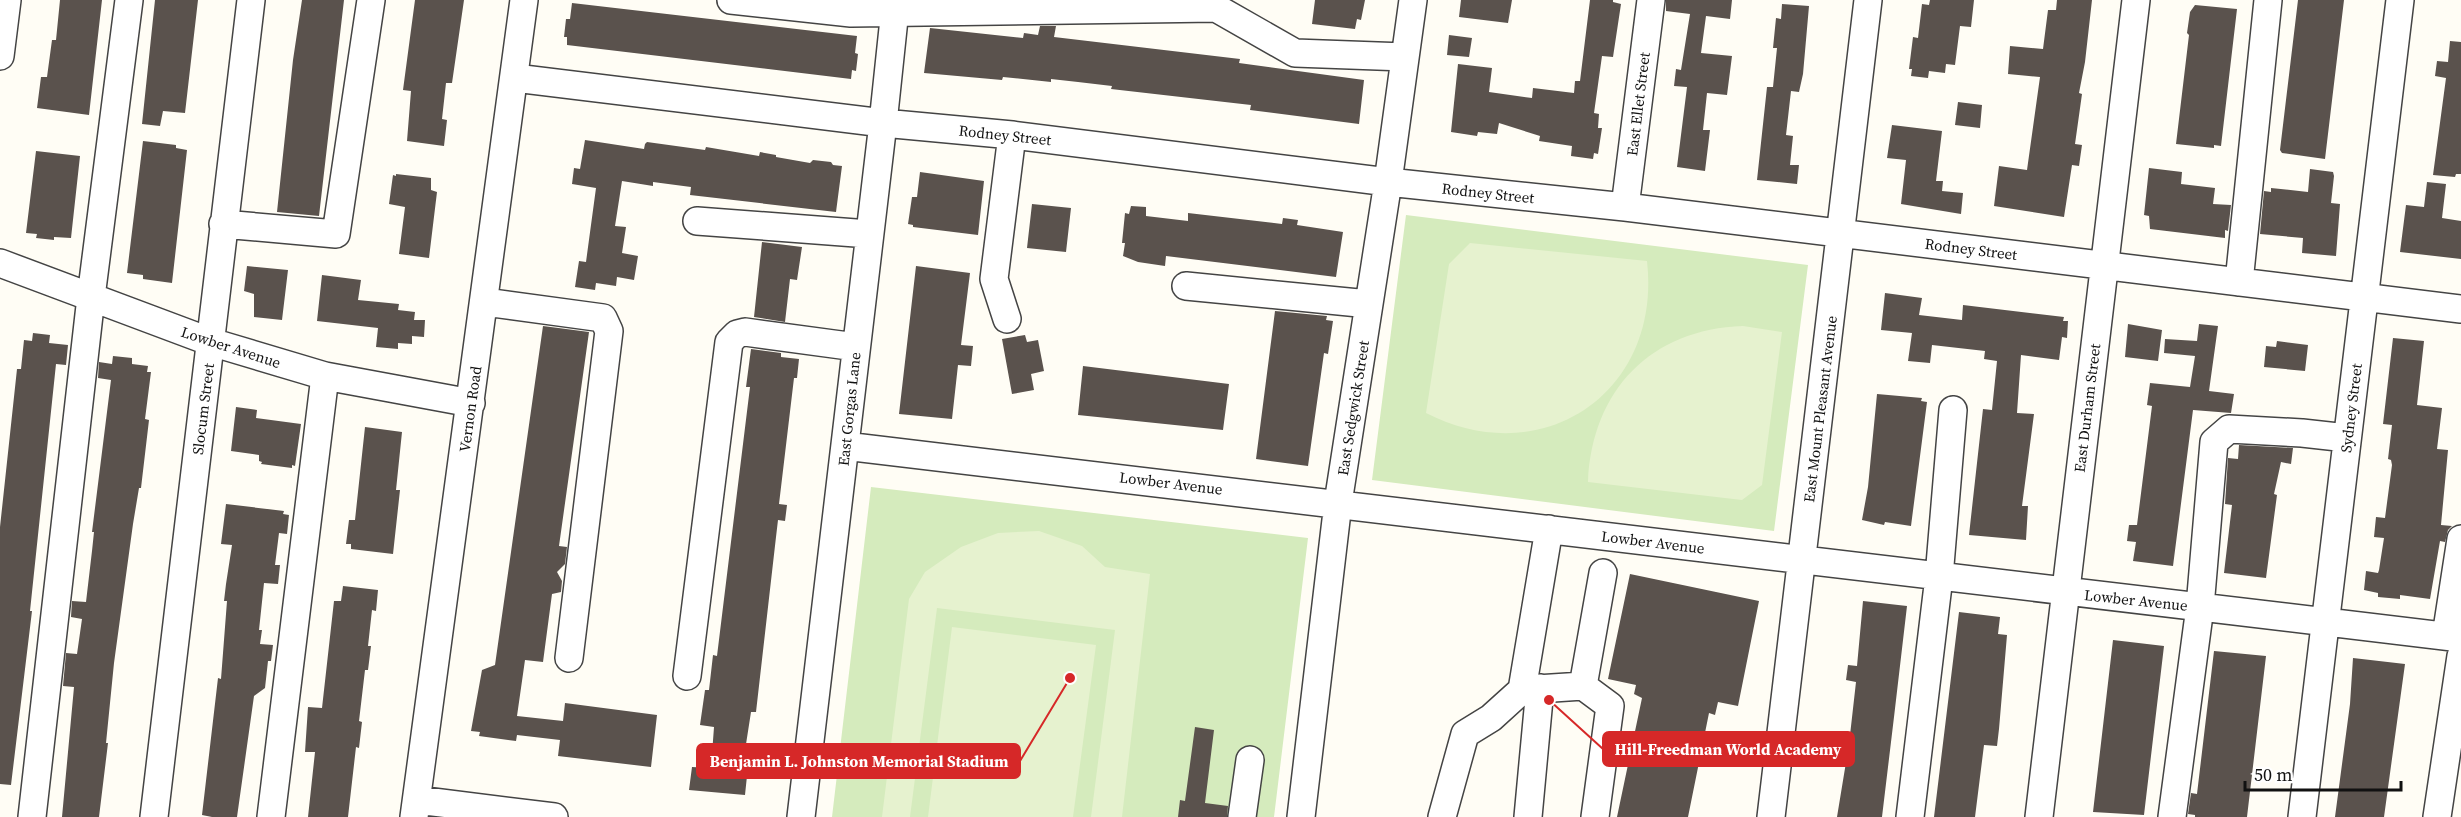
<svg xmlns="http://www.w3.org/2000/svg" width="2461" height="817" font-family="'Source Serif 4',serif">
  <rect width="100%" height="100%" fill="#fffdf5"/>
  <path fill="#d5ebbd" d="M1406,215L1808,265L1774,531L1372,480Z
    M871,487L1308,538L1274,817H832Z"/>
  <path fill="#e6f2cf" d="M1470,243L1647,261C1662,392 1543,473 1426,413L1449,264Z
    M1743,326L1782,332L1762,485L1742,500L1588,482C1592,390 1651,329 1743,326Z
    M1039,531L1082,546L1105,567L1150,574L1122,817H1091L1115,630L937,608L910,817H882L909,599L925,572L961,547L998,533Z
    M952,627L1096,645L1073,817H928Z"/>
  <path fill="#5a524d" d="M60,0H102L89,115L37,108L41,77H47L52,40H56Z
    M155,0H198L185,113L163,111L160,126L142,124Z
    M302,0H344L319,216L277,212L293,60Z
    M415,0H464L452,83H446L442,119L447,120L444,146L407,141L411,91L403,90Z
    M1315,0H1365L1361,20L1357,19L1355,29L1312,24Z
    M1461,0H1512L1508,23L1459,17Z
    M1590,0H1613V2L1621,4L1613,57L1602,56L1594,113L1599,114L1598,128H1602L1598,154L1594,153L1593,159L1571,156L1572,146L1539,141L1540,136L1499,123L1497,134L1478,132L1477,136L1451,132L1458,64L1492,68L1489,92L1532,98L1533,88L1574,93L1575,81H1580Z
    M1666,0H1732L1730,19L1706,16L1701,53L1732,56L1727,95L1707,93L1703,130H1710L1705,171L1677,167L1687,87L1674,86L1676,69L1681,70L1690,14L1666,11Z
    M1930,0H1974L1971,27L1960,26L1955,65L1946,64L1945,73L1929,71L1928,78L1911,76L1912,69H1909L1913,37L1918,38L1922,4L1929,5Z
    M2057,0H2092L2085,62L2079,93L2082,94L2075,144L2082,145L2079,166L2072,165L2064,217L1994,206L1999,166L2027,170L2040,77L2008,74L2010,46L2043,49L2048,10H2056Z
    M2298,0H2344L2325,159L2282,153L2280,150Z
    M572,3L857,36L855,53L858,54L856,71L852,70L851,79L567,45V37H564L566,19H570Z
    M1782,4L1809,6L1803,74L1799,92L1791,91L1786,135L1793,136L1790,165H1799L1797,184L1757,180L1767,87H1773L1777,48H1773L1776,18L1781,19Z
    M2195,5L2237,9L2221,146L2214,145V148L2176,144L2189,35L2187,33L2190,12Z
    M1040,26H1056L1054,37L1240,59L1239,63L1364,80L1359,124L1250,110L1251,105L1111,89L1112,86L1078,82L1051,79V82L1003,77L1002,80L924,73L930,28L1023,38L1024,33L1038,35Z
    M1449,35L1472,38L1469,57L1447,55Z
    M2450,41L2461,42V174H2456L2455,177L2433,175L2446,78L2435,76L2437,61L2448,62Z
    M1958,102L1982,105L1980,128L1955,125Z
    M1892,125L1942,131L1936,181H1943L1942,191L1963,193L1961,214L1901,204L1906,160L1887,158Z
    M585,140L644,149L645,144L647,142L705,150L706,147L759,156L760,152L776,155V157L810,163L813,160L831,162L833,165L842,166L836,212L690,195L691,187L653,182V186L622,181L615,226L626,227L622,253L638,256L634,280L617,277L616,286L596,283L595,290L575,287L579,261L586,262L596,188L572,184L574,168L580,169Z
    M143,141L176,145V148L187,150L172,283L143,279V275L127,273Z
    M36,151L80,156L71,238L54,237V240L36,238L37,234L26,233Z
    M2149,168L2182,172L2181,184L2215,188L2213,204L2231,205L2228,231L2225,230V238L2150,229L2149,216L2144,215Z
    M2310,169L2333,172L2334,176L2331,203L2340,204L2336,256L2302,253L2303,238L2260,234L2264,191L2271,192V188L2308,192Z
    M920,172L984,181L978,235L913,227V225L908,224L912,197H917Z
    M396,174L431,178V190L437,192L429,258L399,254L405,207L389,204L393,175L396,176Z
    M2427,182L2446,184L2442,218L2461,221V259L2400,252L2406,205L2424,207Z
    M1032,204L1071,208L1066,252L1027,248Z
    M1131,206L1146,207V216L1188,221V213L1282,224L1283,218L1298,220L1297,225L1343,232L1336,277L1166,256L1165,266L1138,262L1123,256L1125,243H1122L1125,213L1129,214Z
    M762,242L802,247L797,280L790,279L785,322L754,317Z
    M247,266L288,270L282,320L254,317V294L244,291Z
    M916,266L970,273L961,345L973,346L971,366L958,365L952,419L899,414Z
    M322,275L361,280L358,300L399,304L398,310L415,312L414,320H425L424,337L412,336V344L398,343V349L376,347L378,328L317,321Z
    M1885,293L1922,298L1919,315L1962,320L1963,305L2064,317L2063,321H2068L2067,338L2062,337L2059,360L2021,355L2017,413L2034,414L2022,506H2028L2026,540L1969,535L1983,409L1992,410L1997,361L1984,359L1985,351L1932,345L1930,363L1908,361L1912,333L1881,330Z
    M1275,311L1327,316L1326,320L1333,321L1328,354L1324,353L1308,466L1256,459Z
    M2128,324L2162,330L2158,361L2125,357Z
    M2199,324L2218,326L2209,391L2234,394L2231,413L2193,410L2173,566L2133,561L2136,542L2127,541L2129,525H2137L2152,406L2147,405L2150,383L2190,387L2195,356L2164,353L2165,339L2197,341Z
    M543,326L589,332L559,546L567,547L565,564L557,572L562,581L561,592L552,594L543,662L525,660L517,716L563,721L565,703L657,715L651,767L558,756L560,740L517,735L516,741L479,736L480,732L471,731L482,670L495,665Z
    M33,333L50,335L49,343L68,345L66,365L56,364L30,611H32L11,785L0,784V527L17,369H21L24,340L32,341Z
    M1025,335L1027,342L1038,340L1044,371L1031,374L1034,390L1012,394L1002,339Z
    M2393,338L2424,341L2417,405L2442,408L2437,449L2448,450L2441,525L2452,526L2448,530L2445,542L2440,541L2430,599L2400,595V599L2378,597V593L2364,590L2366,571L2378,573L2379,570L2384,538L2374,537L2376,517L2385,518L2392,465L2391,460L2388,459L2392,425L2383,424Z
    M2277,341L2308,345L2305,371L2264,367L2266,346L2276,347Z
    M751,349L781,353V357L799,359L797,378H794L779,504L787,505L785,521L778,520L776,537L756,712H751L744,757H749L745,795L689,790L692,767L711,768L714,727L700,725L705,690H709L713,655L717,656L750,387H746Z
    M113,356L132,358V364L148,366L147,372H151L145,419L149,420L141,488H139L133,524L114,663L106,743H108L99,817H62L74,687L63,686L66,653L77,654L82,619L71,617L72,601L86,602L92,551L94,532H92L111,380L98,378L99,362L112,364Z
    M1083,366L1229,384L1223,430L1078,415Z
    M1877,394L1922,398L1921,401L1927,402L1911,526L1885,522L1884,525L1862,520L1868,487Z
    M236,407L257,410L256,418L301,424L295,466L292,465V468L261,464L262,462L259,461V455L231,451Z
    M365,427L402,432L396,490H400L393,554L351,549V544H346L349,520H355Z
    M2239,445L2293,448L2291,464L2281,462L2274,494L2277,495L2266,578L2224,573L2232,505L2225,504L2228,458L2238,459Z
    M226,504L284,511L283,514L289,515L287,534L279,533L275,565H280L278,584L264,583L259,630H262L260,644L273,645L271,661H268L265,688L254,696L237,817H212L202,815L218,678L221,679L227,601H224L226,584L232,545L221,544Z
    M1630,574L1759,601L1738,706L1718,702L1715,715L1709,713L1688,817H1617L1642,698L1634,694L1636,685L1608,679Z
    M343,586L378,590L376,611L372,610L368,646H371L368,670H365L359,721L362,722L359,748L356,747L348,817H308L315,752H305L308,707L322,708L334,601H341Z
    M1863,601L1907,606L1894,717L1882,817H1837L1849,744L1856,682L1846,680L1848,665L1857,666Z
    M1959,612L2000,617L1998,634L2007,635L1999,729L1997,746L1984,745L1975,817H1934Z
    M2113,640L2164,646L2144,815L2093,812Z
    M2214,651L2266,656L2247,817H2195V815L2188,814L2191,793L2197,794Z
    M2353,658L2405,664L2384,817H2335L2350,704Z
    M1195,727L1214,730L1205,803L1228,806L1227,817H1178L1180,800L1185,801Z"/>
  <g fill="none" stroke-linecap="round" stroke-linejoin="round">
    <g stroke="#444" stroke-width="30">
      <path id="minor" d="M731,0L851,13L1216,8L1295,53L1405,57
        M0,56L7,0
        M515,78L883,123L1012,135L1388,182L1625,207L2461,309
        M1625,207L1651,0
        M697,221L869,234
        M223,224L336,234L371,0
        M0,263L211,342L325,376L471,403
        M2239,282L2268,0
        M1186,286L1369,304
        M485,302L603,318L609,331L569,658
        M1007,319L994,279L1012,135
        M845,446L2461,638
        M2446,636L2461,539
        M687,676L729,342L737,334L745,332L856,347
        M1583,686L1610,706L1595,817
        M1522,690L1583,686L1603,573
        M417,800L554,817
        M32,817L91,297L129,0
        M154,817L251,0
        M271,817L325,376
        M414,817L524,0
        M801,817L883,123L896,0
        M1242,817L1250,760
        M1301,817L1338,503L1388,182L1413,0
        M1442,817L1465,734L1491,718L1522,690L1549,529
        M1528,817L1540,688
        M1771,817L1868,0
        M1910,817L1939,577L1953,410
        M2039,817L2136,0
        M2172,817L2200,607L2214,442L2229,429L2302,433L2347,438
        M2302,817L2400,0
        M2437,817L2461,656"/>
    </g>
    <use href="#minor" stroke="#fff" stroke-width="27"/>
  </g>
  <g text-anchor="middle" dominant-baseline="central" stroke-width="6" stroke-linejoin="round" paint-order="stroke">
    <g font-size="15" fill="#111" stroke="#fff">
      <text transform="translate(1638 104) rotate(-83)">East Ellet Street</text>
      <text transform="translate(1005 135) rotate(6)">Rodney Street</text>
      <text transform="translate(1488 193) rotate(6)">Rodney Street</text>
      <text transform="translate(1971 249) rotate(7)">Rodney Street</text>
      <text transform="translate(231 347) rotate(18)">Lowber Avenue</text>
      <text transform="translate(1353 408) rotate(-81)">East Sedgwick Street</text>
      <text transform="translate(2087 408) rotate(-83)">East Durham Street</text>
      <text transform="translate(2351 408) rotate(-83)">Sydney Street</text>
      <text transform="translate(203 409) rotate(-83)">Slocum Street</text>
      <text transform="translate(470 409) rotate(-82)">Vernon Road</text>
      <text transform="translate(849 409) rotate(-84)">East Gorgas Lane</text>
      <text transform="translate(1820 409) rotate(-83)">East Mount Pleasant Avenue</text>
      <text transform="translate(1171 483) rotate(7)">Lowber Avenue</text>
      <text transform="translate(1653 542) rotate(7)">Lowber Avenue</text>
      <text transform="translate(2136 600) rotate(6)">Lowber Avenue</text>
    </g>
  </g>
  <path fill="none" stroke="#d62828" stroke-width="2" d="M1549 700L1603 749M1070 678L1020 761"/>
  <g fill="#d62828" stroke="#fff" stroke-width="2">
    <circle cx="1549" cy="700" r="6"/>
    <circle cx="1070" cy="678" r="6"/>
  </g>
  <g fill="#d62828" stroke="#d62828" stroke-width="2">
    <rect x="1603" y="732" width="251" height="34" rx="6"/>
    <rect x="697" y="744" width="323" height="34" rx="6"/>
  </g>
  <g font-size="16" text-anchor="middle" font-weight="bold" fill="#fff">
    <text x="1728" y="755">Hill-Freedman World Academy</text>
    <text x="859" y="767">Benjamin L. Johnston Memorial Stadium</text>
  </g>
  <path d="M2245 781v9h156v-9" fill="none" stroke="#111111" stroke-width="3"/>
  <text x="2254" y="781" font-size="18" fill="#111111" stroke="#ffffff" stroke-width="4.5" paint-order="stroke">50 m</text>
</svg>
